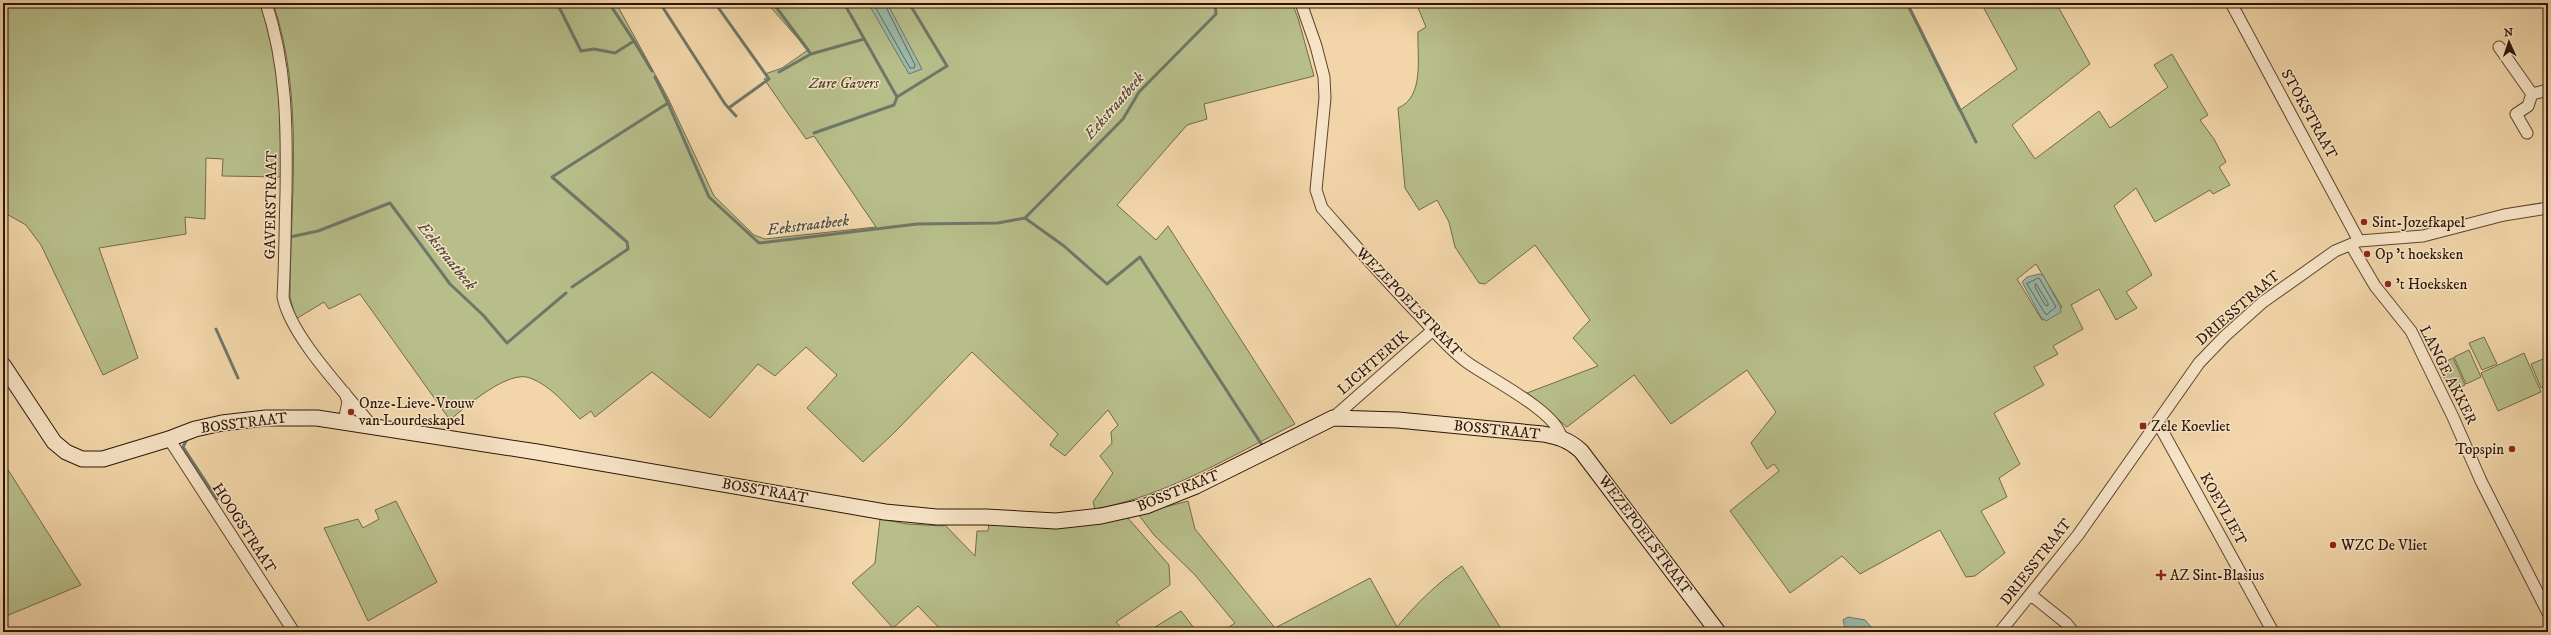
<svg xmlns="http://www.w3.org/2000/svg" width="2551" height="635" font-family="'IM FELL DW Pica',serif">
  <rect width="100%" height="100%" fill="#f2d6a9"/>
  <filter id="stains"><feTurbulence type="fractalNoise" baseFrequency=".005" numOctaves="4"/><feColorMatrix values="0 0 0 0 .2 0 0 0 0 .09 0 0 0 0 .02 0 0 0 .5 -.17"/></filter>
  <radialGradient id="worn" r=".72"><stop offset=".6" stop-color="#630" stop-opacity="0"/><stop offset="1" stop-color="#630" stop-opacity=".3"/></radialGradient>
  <path fill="#b7be8a" stroke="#726a48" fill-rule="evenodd" d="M3,3H259C282,57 280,119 281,177L222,176L223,159L206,158L205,219L185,217L186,234L99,248L138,358L103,375L41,245L26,225L3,212Z
    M273,3H616L668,98L714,196L754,235L765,239L876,227L814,136L806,139L764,79L768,77L765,74L782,68L808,50L767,3H1292L1298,18L1314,76L1204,104L1207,119L1187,125L1117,205L1156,240L1168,226L1295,424C1231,456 1166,496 1095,509L1093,502L1113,473L1100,456L1112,443L1111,432L1118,425L1108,410L1065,456L1050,445L1058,434L972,352L895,432L863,462L807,408L837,375L806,347L775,376L758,364L710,418L652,372L595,417L591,411L580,419C565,404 550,385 530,378C509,369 465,407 450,420L360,294L329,309L324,302L296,319L290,297C290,200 305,97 273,3Z
    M1416,3H1906L1959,111L2017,69L1981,3H2056L2090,64L2012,125L2035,159L2099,111L2110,128L2168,87L2154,65L2172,54L2208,115L2200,120L2214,139L2226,162L2219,167L2230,185L2213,194L2210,190L2155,222L2136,188L2114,206L2152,275L2126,292L2137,308L2116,320L2099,289L2071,305L2083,329L2053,346L2058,354L2034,367L2044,385L1994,413L2020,464L1999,478L2007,497L1981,511L2005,553L1975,576L1966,577L1940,530L1860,574L1842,556L1790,593L1730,511L1779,471L1774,464L1767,469L1751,443L1776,412L1747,370L1671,424L1634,375L1567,427L1527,393L1598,366L1573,338L1590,320L1535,245L1485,284L1479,283L1455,247L1449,222L1437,200L1419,210L1405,188L1398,108C1425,97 1417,56 1418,32L1426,27ZM2036,264L2062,307L2042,320L2017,279Z
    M2484,337L2497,364L2482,370L2469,343Z
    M2469,350L2481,377L2466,384L2454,357Z
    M2524,353L2541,392L2498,411L2481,373Z
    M2548,357V384L2541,388L2531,364Z
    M2453,358L2465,385L2451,392L2438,365Z
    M5,465L81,585L4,617L3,466Z
    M396,501L437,582L368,621L324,528L358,519L363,528L379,519L375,510Z
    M1188,501L1195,529L1275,628L1370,578L1397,627C1417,603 1436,584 1462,566L1503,632H1222L1235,623L1195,575L1154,535L1138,514Z
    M1127,517L1169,565L1170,585L1116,622L1125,632H943L918,606L893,628L852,583L875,563L880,519L907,524L943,526L944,524L975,556L977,531H988L989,523L992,525L1061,528Z
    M1181,611L1197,632H1146H1147Z"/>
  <path fill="#9bb9aa" stroke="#6f7768" d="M868,3H887L922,69L909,74Z
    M2039,274L2043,275L2060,306L2061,312L2046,321L2041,317L2022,282L2027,277Z
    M1848,617L1865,620L1872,628V632H1846L1843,620Z"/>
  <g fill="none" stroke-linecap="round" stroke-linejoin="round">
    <path stroke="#646758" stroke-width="1" d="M873,3L910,68H914L915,65L884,3
      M2039,278L2056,307L2046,315L2027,284Z
      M2036,284L2048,303V306L2045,305L2035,287Z"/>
    <path stroke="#6f7768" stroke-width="3" d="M557,3L581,51L594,49L615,53L634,41L652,71
      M609,3L634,41
      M660,3L725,104L736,116
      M715,3L769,79L730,107
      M773,3L811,54
      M844,3L897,97L947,66L909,3
      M1907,3L1976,142
      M779,72L811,54L864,39
      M655,77L668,103
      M814,133L894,105L897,97
      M1025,218L1064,246L1107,284L1140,257L1262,445
      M290,237L318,231L390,203L450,284L483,315L507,343L566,293
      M572,287L628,249L627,242L552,177L668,103L709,197L759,243L917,224L998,223L1025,218L1123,119L1139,92L1216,14L1215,3
      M216,329L238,378
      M187,439L183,447L217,499"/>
    <g stroke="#5e452f" stroke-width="13">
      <path id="street" d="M266,3C287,66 287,128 286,193C285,228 285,263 283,297C291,337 345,392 371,425
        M1301,3L1316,46L1324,77L1325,98L1316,190L1322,208C1354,244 1386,281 1420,316C1435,332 1450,350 1468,363C1489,378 1557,412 1561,437
        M2231,3L2359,241
        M2499,47L2532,94
        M2527,133L2516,114L2528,106L2532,94L2548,90
        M2351,245L2375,286L2411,331L2453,417L2481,481L2548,613
        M1333,418L1433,330
        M344,421L348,402L345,393
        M2158,423L2273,632
        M169,439L294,632
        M2031,595L2066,623L2073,632
        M2000,632L2078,535L2199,363L2225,336L2263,302L2335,251L2359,241L2423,236L2504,215L2548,208"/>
    </g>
    <g stroke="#2c1506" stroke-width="17">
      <path id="secondary" d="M3,365L54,442L66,452L82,459H103L169,439L195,429L222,423L266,418H317L537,452L885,512L937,517H986L1056,521L1101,516L1146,506L1196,486L1333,418L1398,420L1543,434C1559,437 1569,440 1581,451L1718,632"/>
    </g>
    <use href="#street" stroke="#f7e4c7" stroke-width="11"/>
    <use href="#secondary" stroke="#f7e4c7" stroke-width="15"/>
  </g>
  <g fill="#8f2418" stroke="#f7e4c7" stroke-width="1.5">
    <circle cx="2364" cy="222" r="4"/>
    <circle cx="2367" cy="254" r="4"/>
    <circle cx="2388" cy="284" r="4"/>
    <circle cx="351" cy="412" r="4"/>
    <rect x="2139" y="422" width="8" height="8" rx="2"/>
    <circle cx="2512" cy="449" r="4"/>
    <circle cx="2333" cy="545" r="4"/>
    <path d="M2159 569h4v4h4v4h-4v4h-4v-4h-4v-4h4z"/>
  </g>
  <g text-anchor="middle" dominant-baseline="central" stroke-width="3" stroke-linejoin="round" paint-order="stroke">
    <g font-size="15" font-style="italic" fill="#56482e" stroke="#f7e4c7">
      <text x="844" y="83">Zure Gavers</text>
    </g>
    <g font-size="15" fill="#2c1506" stroke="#f7e4c7">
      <text transform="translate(2309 114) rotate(61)">STOKSTRAAT</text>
      <text transform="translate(271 205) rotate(-89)">GAVERSTRAAT</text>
      <text transform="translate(1409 302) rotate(46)">WEZEPOELSTRAAT</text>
      <text transform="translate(2238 308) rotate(-41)">DRIESSTRAAT</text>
      <text transform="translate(1373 363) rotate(-41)">LICHTERIK</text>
      <text transform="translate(2448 375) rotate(63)">LANGE AKKER</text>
      <text transform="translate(244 423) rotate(-7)">BOSSTRAAT</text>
      <text transform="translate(1497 430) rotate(6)">BOSSTRAAT</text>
      <text transform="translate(765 491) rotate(10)">BOSSTRAAT</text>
      <text transform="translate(1178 491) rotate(-22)">BOSSTRAAT</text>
      <text transform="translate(2223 509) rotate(61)">KOEVLIET</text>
      <text transform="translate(244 528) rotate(57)">HOOGSTRAAT</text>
      <text transform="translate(1645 535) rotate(53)">WEZEPOELSTRAAT</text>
      <text transform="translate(2036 562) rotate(-52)">DRIESSTRAAT</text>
    </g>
    <g font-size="15" fill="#2c1506" stroke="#f7e4c7" text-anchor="start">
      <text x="2372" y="222">Sint-Jozefkapel</text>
      <text x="2375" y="254">Op 't hoeksken</text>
      <text x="2396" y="284">'t Hoeksken</text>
      <text x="359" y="403">Onze-Lieve-Vrouw<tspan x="359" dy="17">van Lourdeskapel</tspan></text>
      <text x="2151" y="426">Zele Koevliet</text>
      <text x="2504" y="449" text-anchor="end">Topspin</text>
      <text x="2341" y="545">WZC De Vliet</text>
      <text x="2170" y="575">AZ Sint-Blasius</text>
    </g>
    <g font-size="16" font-style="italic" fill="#534e3f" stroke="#f7e4c7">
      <text transform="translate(1114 106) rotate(-49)">Eekstraatbeek</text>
      <text transform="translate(808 225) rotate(-7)">Eekstraatbeek</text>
      <text transform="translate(447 256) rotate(51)">Eekstraatbeek</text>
    </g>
  </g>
  <rect width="2551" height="635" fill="none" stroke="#f2d6a9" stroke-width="16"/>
  <rect x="4" y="4" width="2543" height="627" fill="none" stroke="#2c1506" stroke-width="2"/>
  <rect x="8" y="8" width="2535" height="619" fill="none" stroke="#2c1506"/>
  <g transform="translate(2509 42) rotate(357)" stroke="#f7e4c7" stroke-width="3" paint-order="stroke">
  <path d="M0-3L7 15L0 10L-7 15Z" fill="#2c1506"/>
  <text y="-6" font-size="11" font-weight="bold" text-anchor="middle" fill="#2c1506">N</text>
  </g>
  <rect width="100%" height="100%" filter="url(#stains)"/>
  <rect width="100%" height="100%" fill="url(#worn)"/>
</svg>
